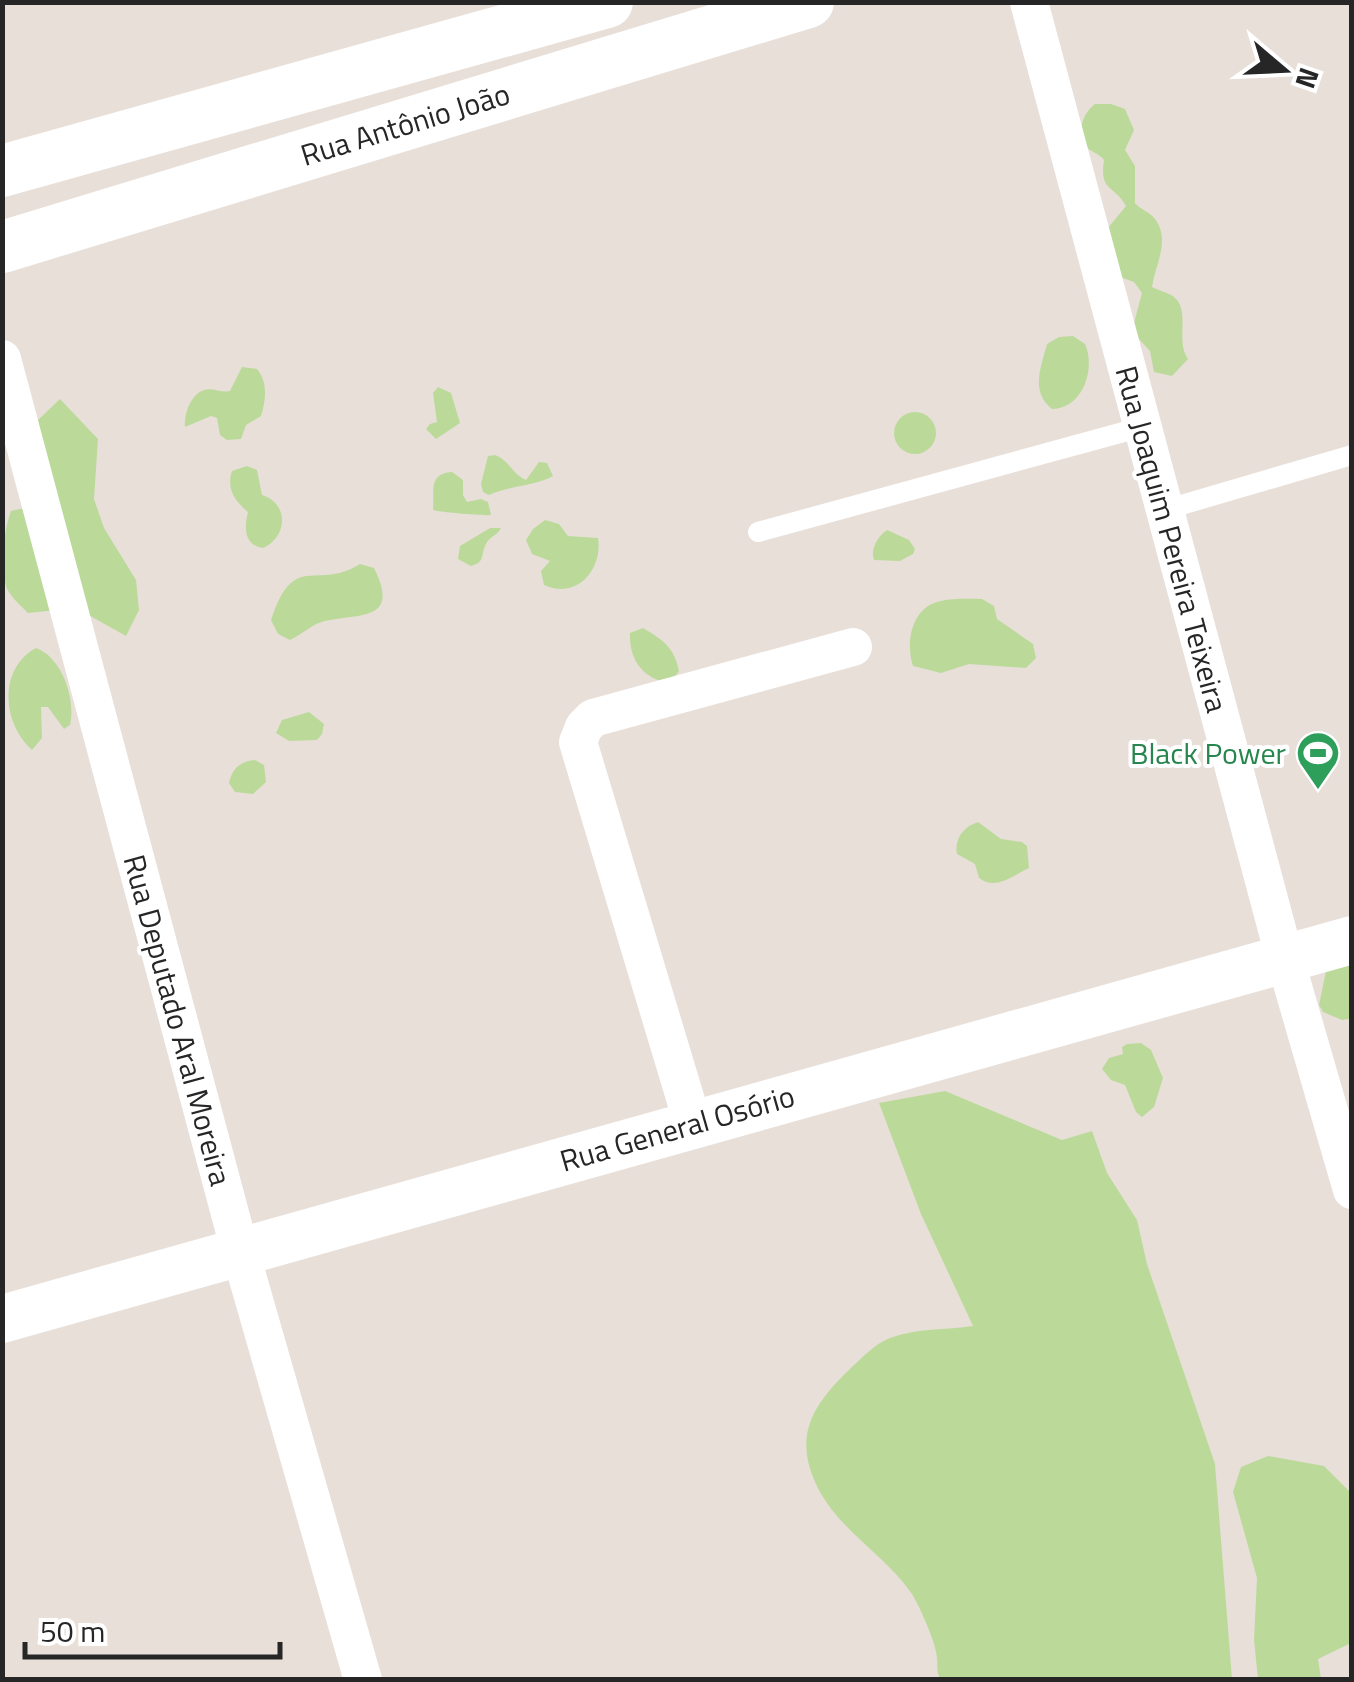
<svg xmlns="http://www.w3.org/2000/svg" width="1354" height="1682" font-family="'Titillium Web',sans-serif">
  <rect width="100%" height="100%" fill="#e8dfd9"/>
  <path fill="#bbda9a" d="M1095,104H1111L1125,109L1134,130L1125,150L1135,166V203C1141,210 1150,212 1155,219C1171,240 1155,265 1152,287C1159,291 1168,292 1174,297C1191,311 1175,341 1188,359L1172,376L1154,372L1150,351L1138,338L1134,323L1142,293L1134,282L1120,277L1108,228L1126,206C1114,184 1099,192 1104,160C1100,155 1095,153 1090,150C1075,138 1081,114 1095,104Z
    M1073,336L1085,344C1096,368 1083,409 1052,409C1030,392 1041,367 1047,344L1059,337Z
    M242,367L257,369C268,382 266,400 261,416L246,425L241,439L227,440L220,435L217,418L211,416L185,427C184,415 190,395 204,390C213,387 221,393 230,391Z
    M438,387L451,393L460,423L436,439L426,429L430,424L437,422L433,393Z
    M60,399L98,439L94,499L104,528L136,580L139,610L126,636L76,608L28,613C21,606 12,598 7,589C0,567 3,533 11,511L38,505V420Z
    M894 433a21 21 0 1 1 42 0a21 21 0 1 1-42 0Z
    M495,455C509,460 512,474 526,480L539,462L547,463L553,476C539,485 508,486 489,495L483,492L481,484L488,456Z
    M247,466L257,470L262,495C289,503 288,537 263,548C244,545 244,528 248,512C235,501 226,489 232,471Z
    M452,472L463,480V495L467,502L481,499L488,502L491,515C485,516 438,512 433,510C435,492 427,474 452,472Z
    M545,520L559,524L568,536L598,538C603,570 576,600 544,585L541,571L550,561L532,554L526,540L533,529Z
    M490,528H501C497,536 490,536 486,544C480,555 486,562 471,566L458,559L460,546Z
    M887,530L909,540L915,549L913,554L900,561L874,560C870,549 878,536 887,530Z
    M360,564L374,568C401,622 359,613 325,621C314,623 301,635 290,640L278,634L271,620C295,549 315,592 360,564Z
    M982,599L994,606L997,619L1033,644L1036,658L1026,668L969,664L941,673L913,666C905,642 912,606 941,601C954,598 969,599 982,599Z
    M643,628C663,640 674,647 679,671L670,683C643,679 629,660 630,633Z
    M36,648C62,657 76,699 70,725L64,729L48,707H41L42,738L32,750C0,721 0,667 36,648Z
    M309,712L324,724L322,734L317,740L289,741L276,733L282,720Z
    M255,760L264,765L266,782L253,794L235,792L229,783C232,769 240,761 255,760Z
    M978,822L1001,839L1022,842L1027,846L1029,868C1012,876 996,891 979,878L975,864L957,854C954,839 964,826 978,822Z
    M1347,960C1354,976 1354,1002 1349,1019L1342,1020L1323,1012L1319,1005L1326,971Z
    M1141,1043L1151,1050L1163,1078L1154,1107L1142,1117L1136,1112L1125,1085L1111,1080L1102,1069L1109,1058L1123,1054L1122,1047L1127,1044Z
    M945,1091L1062,1140L1092,1131L1107,1173L1137,1220L1147,1264L1215,1464L1232,1679H940C936,1670 938,1667 937,1658C937,1645 919,1605 912,1594C886,1556 843,1533 820,1492C790,1436 813,1404 854,1365C866,1354 875,1344 890,1338C917,1328 946,1330 973,1326L921,1214L879,1103Z
    M1268,1456L1324,1466L1351,1493V1643L1318,1659L1321,1679H1258L1254,1640L1257,1578L1233,1492L1241,1467Z"/>
  <g fill="none" stroke-linecap="round" stroke-linejoin="round">
    <path stroke="#fff" stroke-width="20" d="M1164,510L1352,455
      M758,532L1142,427"/>
    <path stroke="#fff" stroke-width="38" d="M1029,2L1285,959L1352,1190
      M2,359L240,1251L363,1680
      M693,1124L578,742L584,727L593,718L853,647"/>
    <path stroke="#fff" stroke-width="48" d="M2,1319L1352,940"/>
    <path stroke="#fff" stroke-width="52" d="M2,171L607,2
      M2,247L808,2"/>
  </g>
  <defs>
    <g id="stadium-pin" transform="scale(2.25)"><path d="M0 17L-7.5 6A9.5 9.5 0 1 1 7.5 6Z" fill="#2e9e5b" stroke="#fff"/><path d="M0-5a6.5 5 0 1 0 0 10a6.5 5 0 1 0 0-10ZM-3.5-1.8h7v3.6h-7Z" fill="#fff"/></g>
  </defs>
  <g fill-rule="evenodd">
    <use href="#stadium-pin" x="1318" y="753"/>
  </g>
  <g text-anchor="middle" dominant-baseline="central" stroke-width="8" stroke-linejoin="round" paint-order="stroke">
    <g font-size="30" fill="#262626" stroke="#fff">
      <text transform="translate(405 124) rotate(-17)">Rua Antônio João</text>
      <text transform="translate(1172 539) rotate(75)">Rua Joaquim Pereira Teixeira</text>
      <text transform="translate(178 1020) rotate(75)">Rua Deputado Aral Moreira</text>
      <text transform="translate(677 1128) rotate(-16)">Rua General Osório</text>
    </g>
    <g font-size="30" fill="#27864d" stroke="#fff" text-anchor="end">
      <text x="1286" y="753">Black Power</text>
    </g>
  </g>
  <rect width="1354" height="1682" fill="none" stroke="#262626" stroke-width="10"/>
  <g transform="translate(1284 70) rotate(109)" stroke="#ffffff" stroke-width="8" paint-order="stroke">
  <path d="M0-8L18 38L0 25L-18 38Z" fill="#262626"/>
  <text y="-15" font-size="28" font-weight="bold" text-anchor="middle" fill="#262626">N</text>
  </g>
  <path d="M25 1642v15h255v-15" fill="none" stroke="#262626" stroke-width="5"/>
  <text x="40" y="1642" font-size="30" fill="#262626" stroke="#ffffff" stroke-width="8" paint-order="stroke">50 m</text>
</svg>
